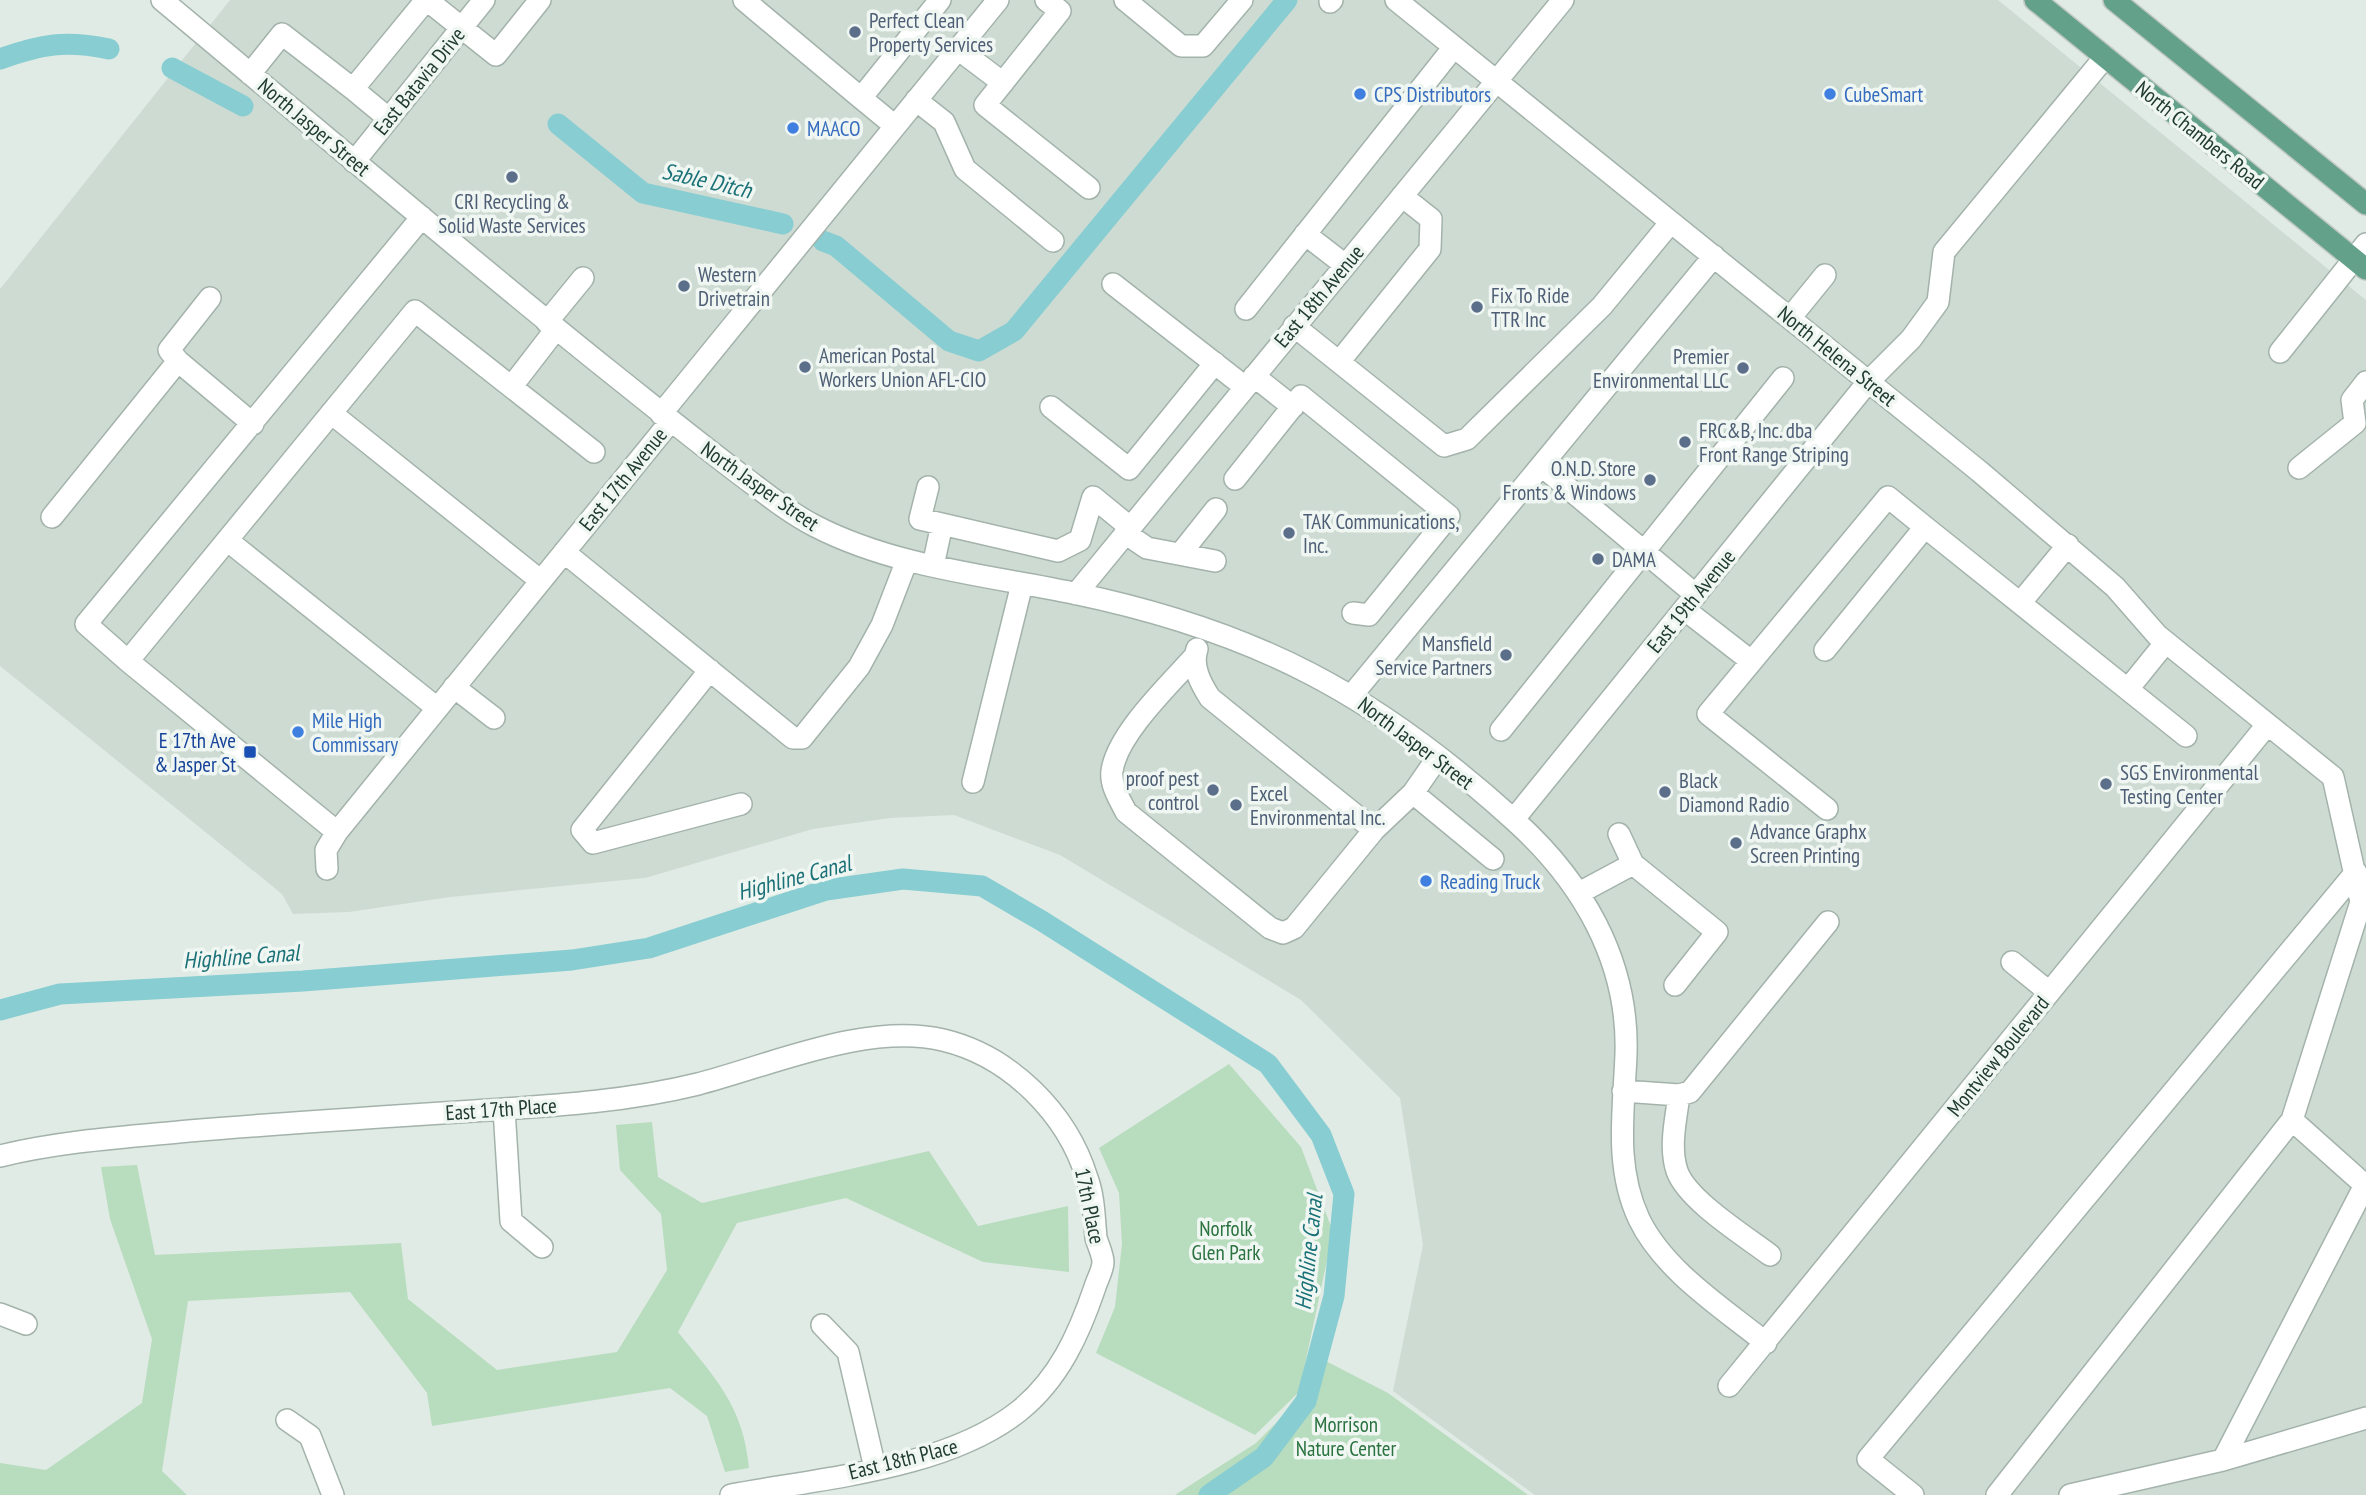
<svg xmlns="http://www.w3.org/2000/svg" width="2366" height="1495" font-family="'PT Sans Narrow',sans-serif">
  <rect width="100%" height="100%" fill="#e0ebe5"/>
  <path fill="#cedbd3" d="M230,0H1998L2366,300V1495H1535L1393,1391L1423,1245L1400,1098L1301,1000L1060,855L954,815L890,818L813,829L645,878L450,897L349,912L293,914L282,894L0,666V289Z"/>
  <path fill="#b8dcbe" d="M1229,1064L1301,1147L1333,1232L1299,1392L1255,1435L1096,1353L1115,1307L1122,1244L1119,1193L1099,1148Z
    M652,1122L658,1177L702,1203L929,1151L978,1226L1068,1206L1069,1272L983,1262L846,1198L737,1223L678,1332C715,1378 743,1405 749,1468L725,1472L707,1416L670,1388L432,1426L427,1393L350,1292L188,1301L162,1471L187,1495H0V1463L46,1470L142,1403L152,1339L110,1219L101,1167L137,1165L155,1255L401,1243L408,1299L497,1370L617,1352L667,1270L661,1214L620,1170L616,1125Z
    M1312,1354L1388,1393L1528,1495H1175L1256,1443L1303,1396Z"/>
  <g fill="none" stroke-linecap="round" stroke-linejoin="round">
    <path stroke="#87cdd1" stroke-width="21" d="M0,59C42,44 65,40 109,49
      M172,68L243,106
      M558,124L643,193L783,224
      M823,241L836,246L949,341L979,351L1014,331L1287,0
      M0,1010L60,994L303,981L572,960L649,948L826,890L903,879L982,886L1042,921L1268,1064L1321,1135L1344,1194L1334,1296L1306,1401L1264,1457L1209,1495"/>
    <g stroke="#a3b3ab" stroke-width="24">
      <path id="minor" d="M162,0C311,124 458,250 609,371C653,406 696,441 741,475C765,493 788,512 815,526C895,567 986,575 1073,593C1257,631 1376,695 1514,820C1582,881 1629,961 1626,1054C1624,1110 1614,1166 1639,1219C1664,1271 1723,1308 1766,1343
        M427,0L496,55L540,0
        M744,0L861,98
        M1046,0L1060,11L985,105L1089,188
        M1125,0L1181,46H1203L1242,0
        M1396,0L1979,471L2115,587L2157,635L2333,777L2361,902L2366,906
        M1330,2L1332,0
        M958,49L1003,83
        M250,74L282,34L353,89L426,0
        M353,89L388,118
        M916,100L944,122L965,169L1053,241
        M895,126L861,98L940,0
        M354,162L484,0
        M1305,234L1345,265
        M1113,284L1245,387
        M1246,309L1454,47
        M1790,318L1825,275
        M547,322L583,278
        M1294,326L1444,446L1467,439L1602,306L1671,222
        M2280,352L2366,244
        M178,361L169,350L210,298
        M1339,362L1430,249L1431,219L1402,196
        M1254,376L1293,407
        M512,386L556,329
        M1051,407L1129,469L1215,363
        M331,413L541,581
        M661,414L998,0
        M1543,467L1696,595
        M2299,468L2355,423L2352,400L2366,382
        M1235,479L1301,396L1449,516L1369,615L1353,613
        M928,487L920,519L1058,551L1080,540L1093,497L1131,528
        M52,517L178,361L253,424
        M1125,533L1147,548L1215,561
        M227,540L437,708
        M564,552L793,738H802L859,667L882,625L907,560
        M1181,553L1216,509
        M933,566L942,524
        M1076,594L1563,0
        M2021,602L2068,545
        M1684,609L1751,661
        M1197,649C1191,666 1201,684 1210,698L1374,830
        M1825,650L1925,527L2186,736
        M1195,656C1170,684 1117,734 1112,771C1110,785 1120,800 1126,812L1270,928L1283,933L1294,928L1374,830L1413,793L1438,757
        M128,661L86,624L422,217
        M710,670L582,830L593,843L741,804
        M454,687L494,718
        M2128,689L2166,642
        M1352,695L1714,256
        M1501,730L1783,378
        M973,782L1022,584
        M1413,793L1493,859
        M1827,809L1708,714L1888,497L1925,527
        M1514,819L1868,382L1911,339L1938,302L1944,252L2105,57
        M337,832L128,661L415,311L594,452
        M1619,834L1633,864
        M327,869L326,850L337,832L670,422
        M1579,893L1633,864L1717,932L1675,985
        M2361,902L2292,1120L2366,1186
        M2012,962L2049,992
        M1623,1091L1679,1095L1690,1092L1828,922
        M1679,1095C1676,1119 1669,1147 1677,1171C1687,1200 1745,1236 1770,1255
        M504,1109L511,1221L542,1247
        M0,1156C62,1141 126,1137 189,1131C284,1123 379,1117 474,1111C549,1106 625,1102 698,1084C771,1065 868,1022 943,1040C1010,1056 1067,1113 1087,1178C1094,1197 1094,1217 1096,1238C1098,1245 1103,1255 1103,1262C1103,1270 1097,1280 1095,1287C1079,1334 1059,1379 1019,1411C946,1469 822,1478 731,1495
        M0,1314L26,1324
        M822,1325L848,1352L875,1468
        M1729,1386L2267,725
        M287,1420L310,1436L333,1495
        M2223,1460L2365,1185
        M1913,1495L1868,1459L2356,872
        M1997,1495L2292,1120
        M2070,1495L2223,1460L2366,1418"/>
    </g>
    <g stroke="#c1c8c5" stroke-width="24">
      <path id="major" d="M2035,0L2366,269
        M2114,0L2366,204"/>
    </g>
    <use href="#minor" stroke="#fff" stroke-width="21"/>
    <use href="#major" stroke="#64a18b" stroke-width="21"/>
  </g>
  <g fill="#5c6f8a" stroke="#f0f7f3" stroke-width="2.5">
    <circle cx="855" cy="32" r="7"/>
    <circle cx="512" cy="177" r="7"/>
    <circle cx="684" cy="286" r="7"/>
    <circle cx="1477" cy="307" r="7"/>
    <circle cx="805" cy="367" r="7"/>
    <circle cx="1743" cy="368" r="7"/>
    <circle cx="1685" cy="442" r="7"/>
    <circle cx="1650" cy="480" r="7"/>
    <circle cx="1289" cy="533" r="7"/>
    <circle cx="1598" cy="559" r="7"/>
    <circle cx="1506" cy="655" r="7"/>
    <circle cx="2106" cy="784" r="7"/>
    <circle cx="1213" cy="790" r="7"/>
    <circle cx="1665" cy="792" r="7"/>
    <circle cx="1236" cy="805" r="7"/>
    <circle cx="1736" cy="843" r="7"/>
  </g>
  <g fill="#3f7fe0" stroke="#f0f7f3" stroke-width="2.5">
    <circle cx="1360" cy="94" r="7"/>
    <circle cx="1830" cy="94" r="7"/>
    <circle cx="793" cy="128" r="7"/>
    <circle cx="298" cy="732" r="7"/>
    <circle cx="1426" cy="881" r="7"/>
  </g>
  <rect fill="#1a4fb4" stroke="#f0f7f3" stroke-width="2.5" x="243" y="745" width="14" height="14" rx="3.5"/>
  <g text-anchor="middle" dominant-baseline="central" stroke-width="7" stroke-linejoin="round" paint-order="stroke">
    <g font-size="21" fill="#4e5e75" stroke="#f0f7f3" text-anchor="start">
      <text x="869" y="20">Perfect Clean<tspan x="869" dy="24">Property Services</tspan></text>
      <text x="512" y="201" text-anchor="middle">CRI Recycling &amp;<tspan x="512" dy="24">Solid Waste Services</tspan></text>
      <text x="698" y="274">Western<tspan x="698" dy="24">Drivetrain</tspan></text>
      <text x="1491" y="295">Fix To Ride<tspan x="1491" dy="24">TTR Inc</tspan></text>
      <text x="819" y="355">American Postal<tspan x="819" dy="24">Workers Union AFL-CIO</tspan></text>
      <text x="1729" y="356" text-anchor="end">Premier<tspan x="1729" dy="24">Environmental LLC</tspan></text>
      <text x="1699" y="430">FRC&amp;B, Inc. dba<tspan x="1699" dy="24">Front Range Striping</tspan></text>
      <text x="1636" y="468" text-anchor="end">O.N.D. Store<tspan x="1636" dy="24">Fronts &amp; Windows</tspan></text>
      <text x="1303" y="521">TAK Communications,<tspan x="1303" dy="24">Inc.</tspan></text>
      <text x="1612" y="559">DAMA</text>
      <text x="1492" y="643" text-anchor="end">Mansfield<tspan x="1492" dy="24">Service Partners</tspan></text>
      <text x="2120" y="772">SGS Environmental<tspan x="2120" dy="24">Testing Center</tspan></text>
      <text x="1199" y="778" text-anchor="end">proof pest<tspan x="1199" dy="24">control</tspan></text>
      <text x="1679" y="780">Black<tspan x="1679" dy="24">Diamond Radio</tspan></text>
      <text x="1250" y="793">Excel<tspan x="1250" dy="24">Environmental Inc.</tspan></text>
      <text x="1750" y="831">Advance Graphx<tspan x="1750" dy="24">Screen Printing</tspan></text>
    </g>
    <g font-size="21" fill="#203b31" stroke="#f0f7f3">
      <text transform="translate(419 81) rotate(-51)">East Batavia Drive</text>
      <text transform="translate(314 127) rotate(40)">North Jasper Street</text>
      <text transform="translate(2200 135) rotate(39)">North Chambers Road</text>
      <text transform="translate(1319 296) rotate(-50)">East 18th Avenue</text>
      <text transform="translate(1837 356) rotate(39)">North Helena Street</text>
      <text transform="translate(623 479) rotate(-51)">East 17th Avenue</text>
      <text transform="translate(760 486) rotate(35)">North Jasper Street</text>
      <text transform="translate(1691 601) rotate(-51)">East 19th Avenue</text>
      <text transform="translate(1416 743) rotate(37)">North Jasper Street</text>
      <text transform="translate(1998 1056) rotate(-51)">Montview Boulevard</text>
      <text transform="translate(501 1109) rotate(-4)">East 17th Place</text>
      <text transform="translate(1090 1206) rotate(78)">17th Place</text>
      <text transform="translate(903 1459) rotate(-14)">East 18th Place</text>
    </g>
    <g font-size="21" fill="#366cbe" stroke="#f0f7f3" text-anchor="start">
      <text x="1374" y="94">CPS Distributors</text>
      <text x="1844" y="94">CubeSmart</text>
      <text x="807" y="128">MAACO</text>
      <text x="312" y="720">Mile High<tspan x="312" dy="24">Commissary</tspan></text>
      <text x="1440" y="881">Reading Truck</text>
    </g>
    <g font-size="21" fill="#164399" stroke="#f0f7f3" text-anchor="end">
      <text x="236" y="740">E 17th Ave<tspan x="236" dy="24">&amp; Jasper St</tspan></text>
    </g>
    <g font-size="21" fill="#2a723f" stroke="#f0f7f3">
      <text x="1226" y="1228">Norfolk<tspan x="1226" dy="24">Glen Park</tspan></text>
      <text x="1346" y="1424">Morrison<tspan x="1346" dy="24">Nature Center</tspan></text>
    </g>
    <g font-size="23" font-style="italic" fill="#1a7177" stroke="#f0f7f3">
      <text transform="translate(707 180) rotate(13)">Sable Ditch</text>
      <text transform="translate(794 877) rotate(-15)">Highline Canal</text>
      <text transform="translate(241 956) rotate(-4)">Highline Canal</text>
      <text transform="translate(1308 1252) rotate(-84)">Highline Canal</text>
    </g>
  </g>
</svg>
